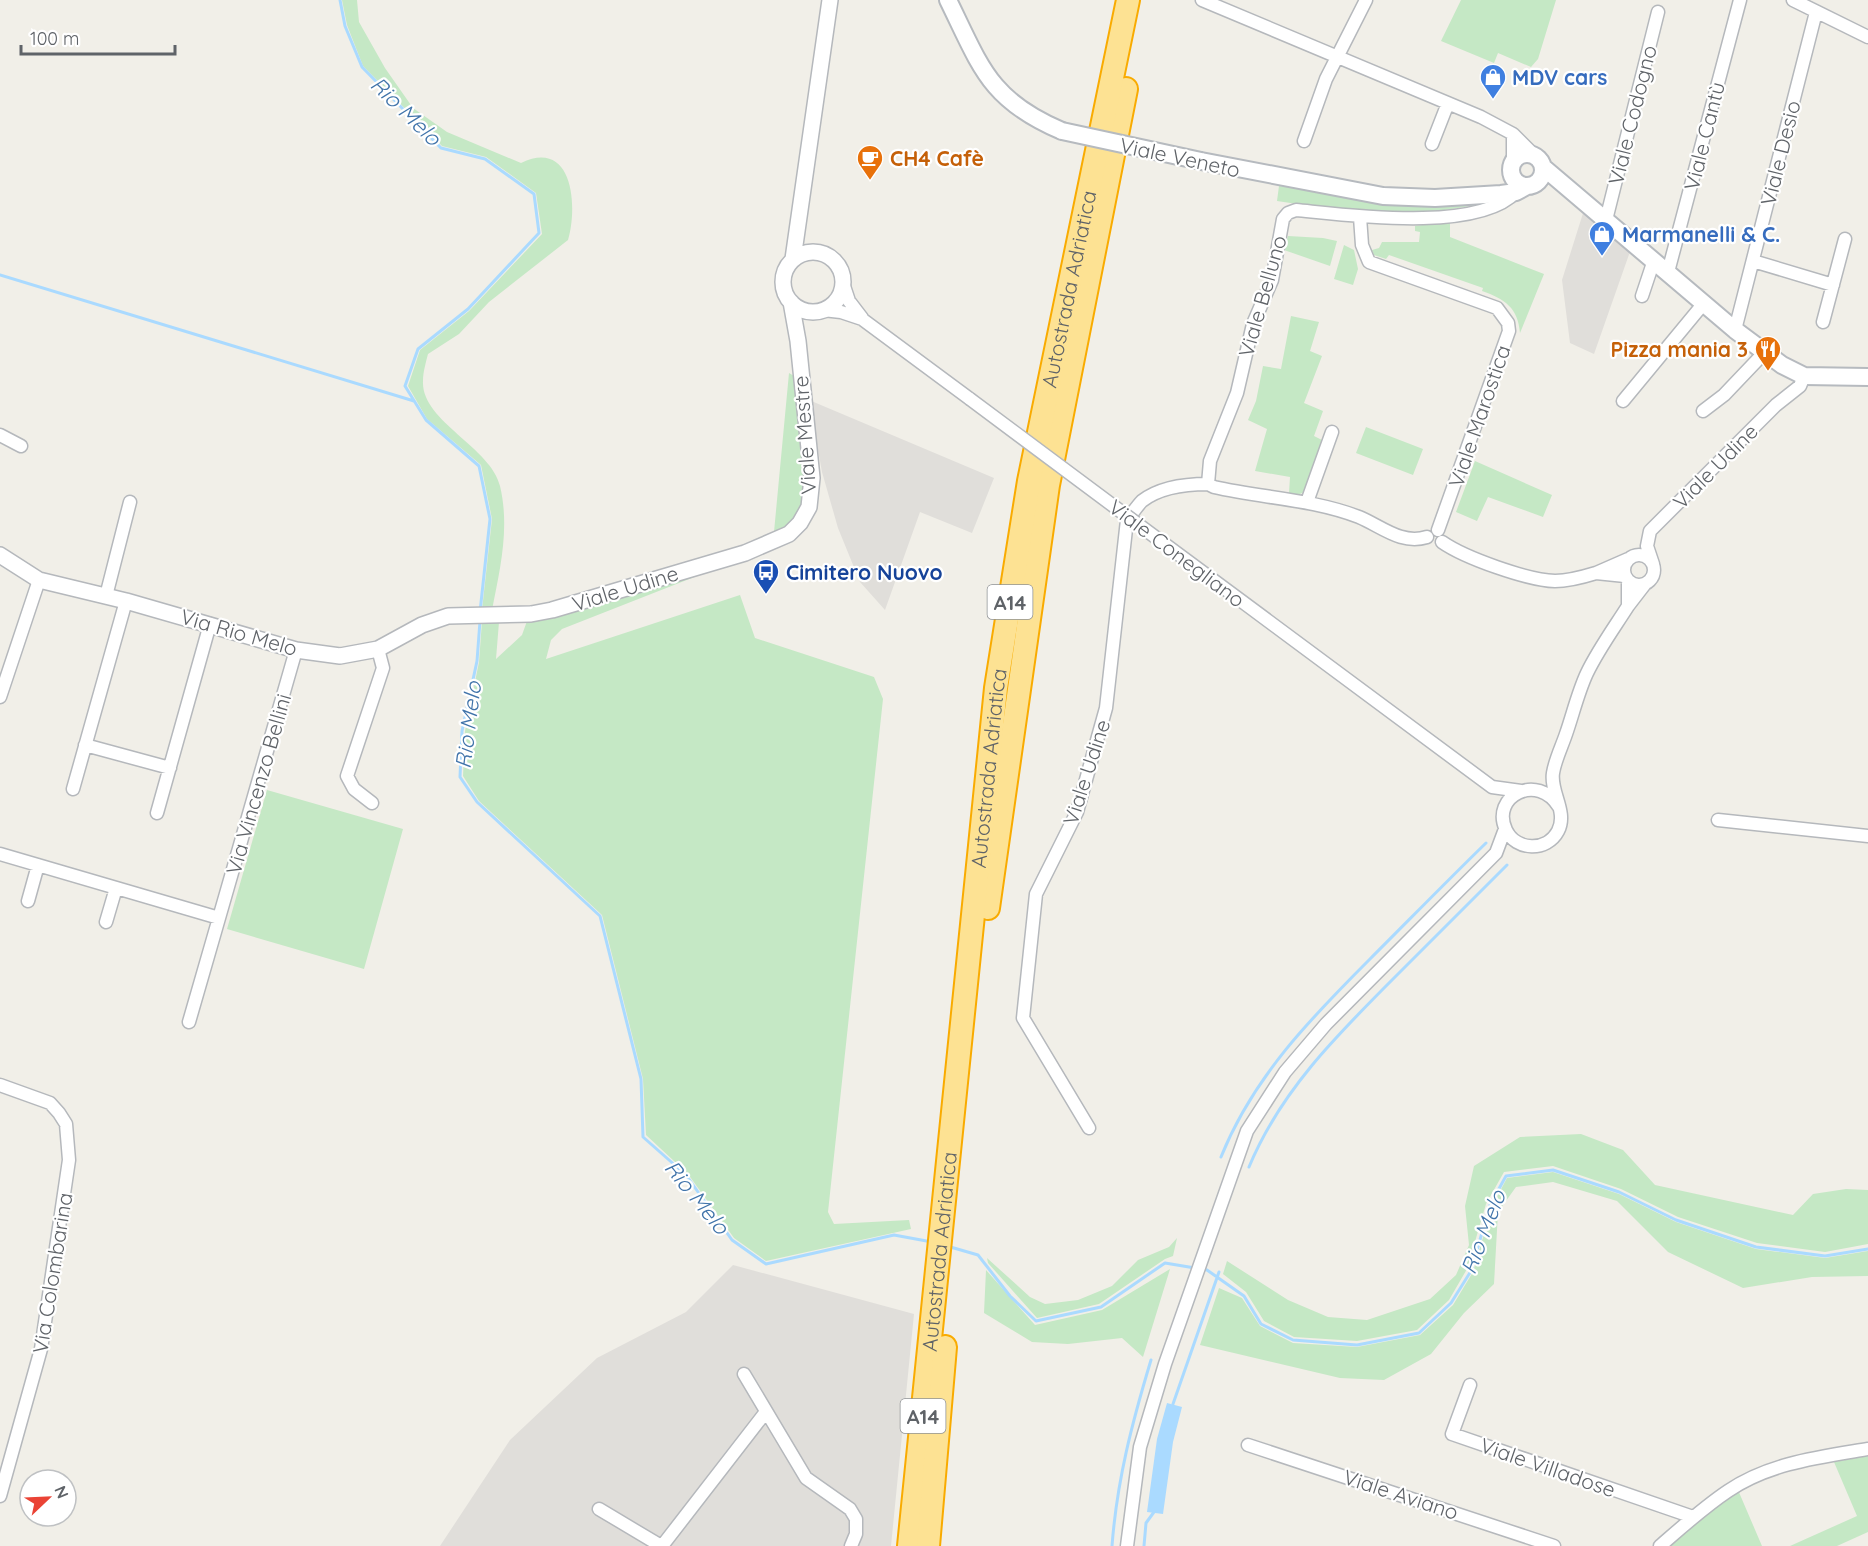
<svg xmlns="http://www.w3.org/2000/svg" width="1868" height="1546" font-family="Quicksand,sans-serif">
  <rect width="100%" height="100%" fill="#f1efe8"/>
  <path fill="#e0deda" d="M1584,210L1632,246L1594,354L1570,343L1562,280Z
    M809,400L994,478L972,533L920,512L885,610L860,582L838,528L822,472Z
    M733,1265L914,1314L891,1546H440L510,1440L597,1358L686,1312Z"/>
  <path fill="#c5e8c5" d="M342,0H357L359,22L385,68L413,108L447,132L521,163C573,138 578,206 568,240L489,302L459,334L428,354C426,362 423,372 423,381C421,421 491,447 500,486C510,528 500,569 492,610H482L492,519L481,465L427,419L408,386L420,350L469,311L542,234L536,193L486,157L442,146L363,66L347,25Z
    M1461,0H1556L1538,59L1531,67L1498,53L1494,63L1441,41Z
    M1279,186L1305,189L1490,203L1425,213L1344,211L1277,201Z
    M1450,221V237L1544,274L1520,333C1518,308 1505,299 1482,291L1483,288L1389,255L1386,259L1374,255L1372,250L1379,248L1382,242H1419L1420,232L1415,231V226Z
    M1288,236L1323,238L1337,241L1330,266L1284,250Z
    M1344,245L1354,250L1358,269L1353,285L1334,279Z
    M1291,316L1319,322L1310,351L1322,356L1304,403L1323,411L1314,436L1324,441L1306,491L1296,496L1289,493L1290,477L1255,471L1267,429L1248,420L1256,401L1263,366L1281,369Z
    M789,373L794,376L797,384C801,420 824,521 774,532Z
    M1366,427L1423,449L1413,475L1356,453Z
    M1475,461L1552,495L1543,517L1488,497L1477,521L1456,512Z
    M730,563L562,629L551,640L546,659L740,595L755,638L874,677L883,699L828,1212L834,1224L909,1220L911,1229L766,1261L734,1238L688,1174L646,1135L643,1079L602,915L479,801L463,776L465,731L479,662L482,621L499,622L496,659L522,635L527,621Z
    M267,790L403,829L364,969L227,929Z
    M1581,1134L1623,1150L1655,1185L1793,1215L1813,1194L1846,1189L1868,1190V1244L1825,1252L1757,1243L1678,1217L1621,1189L1553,1166L1504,1172L1486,1204L1467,1269L1449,1300L1417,1330L1357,1341L1294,1337L1264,1321L1246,1292L1223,1274L1227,1261L1288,1300L1328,1317L1367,1320L1430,1299L1456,1275L1469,1245L1465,1206L1474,1166L1520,1137Z
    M1553,1172L1619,1194L1676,1222L1756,1249L1825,1258L1868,1251V1276L1812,1277L1743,1288L1668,1252L1617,1201L1553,1182L1516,1187L1498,1212L1494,1284L1464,1313L1431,1354L1384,1380L1340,1378L1200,1345L1219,1288L1242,1298L1260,1326L1293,1343L1357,1347L1420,1335L1453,1305L1473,1272L1492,1206L1507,1178Z
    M1177,1238L1173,1256L1165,1259L1099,1304L1037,1318L988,1263L987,1258L1030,1297L1045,1304L1078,1300L1112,1286L1138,1260L1169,1247Z
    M1170,1269L1143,1357L1122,1338L1068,1344L1032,1342L984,1313L986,1270L1035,1325L1102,1310Z
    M1868,1456V1532L1837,1546H1790L1857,1516L1834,1462Z
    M1738,1490L1762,1546H1667Z"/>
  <path fill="#aadaff" d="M1167,1403L1182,1407L1173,1442L1163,1514L1147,1512L1157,1439Z"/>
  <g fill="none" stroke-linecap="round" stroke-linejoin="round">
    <path stroke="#aadaff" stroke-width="3" d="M340,0L345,26L362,67L441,148L485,159L534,194L539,233L468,309L418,349L405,386L426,420L479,466L490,519L480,612
      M0,275L414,401
      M480,621L477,661L462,731L460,777L477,802L600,916L641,1079L643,1137L686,1175L732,1240L766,1264L894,1235L932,1242
      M1221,1157C1253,1077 1311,1018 1370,959C1409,920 1447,881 1486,843
      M1249,1167C1280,1092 1336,1036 1393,979C1431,941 1469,903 1507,865
      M947,1246L978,1255L1010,1296L1036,1321L1101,1307L1165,1263L1195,1268
      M1202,1269L1207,1270L1244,1296L1261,1324L1293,1340L1357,1345L1419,1333L1451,1303L1471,1271L1490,1205L1506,1176L1553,1170L1619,1192L1676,1220L1756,1247L1825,1256L1868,1249
      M1173,1404L1219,1272
      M1112,1546C1117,1480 1132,1423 1151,1360
      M1144,1546L1146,1523L1154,1512"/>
    <g stroke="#b5b8bc" stroke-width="15">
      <path id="minor" d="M1202,0L1481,117L1513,134
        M1793,0L1868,37
        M1304,141L1326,79L1366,0
        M1432,144L1448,103
        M1513,162V134L1536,157
        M1360,217L1362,245L1369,262L1497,308L1508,323L1509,331L1438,530
        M1606,220L1658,12
        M1753,261L1833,285
        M1668,272L1740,0
        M843,283L849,301L862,318
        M1642,296L1654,260
        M823,310L841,312L862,319L970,399
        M1823,322L1845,239
        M1735,330L1816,12
        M1623,401L1704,303
        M1703,411L1724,395L1764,353
        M0,435L21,446
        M1307,502L1332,432
        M1139,525L1492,787L1521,791
        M1427,537C1401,545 1381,526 1359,517C1312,499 1262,498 1214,487L1208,484L1210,461L1237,393L1253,324L1272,280L1283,219L1288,213L1296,210C1348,215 1478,233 1516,192
        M1442,542C1465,558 1527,580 1555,581C1569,581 1583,577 1596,573
        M1624 570a15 15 0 1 1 30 0a15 15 0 1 1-30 0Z
        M1653,564L1647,546L1650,531L1776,405L1800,386L1804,376
        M1625,576L1596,573L1628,559
        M1628,581V606L1645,584
        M106,596L130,502
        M0,697L39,580
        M85,745L170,768
        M73,789L126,601
        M372,803L354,789L347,776L383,668L378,649
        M1559,807C1538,772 1490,796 1506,830C1516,851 1547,852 1558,831C1568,812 1550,792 1553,773C1555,760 1562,746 1566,734C1573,714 1578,692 1587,673C1598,650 1614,628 1628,606
        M157,813L210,624
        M1718,820L1868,836
        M0,854L219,918L296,650
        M28,901L38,865
        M106,922L116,888
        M189,1022L219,918
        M0,1085L50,1103L59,1113L66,1124L69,1160L41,1349L0,1496
        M1089,1128L1023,1018L1036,894L1077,812L1106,708L1127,520C1132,514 1137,506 1142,501C1160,487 1187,484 1208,484
        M744,1374L806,1478L850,1509L856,1519V1534L851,1546
        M1470,1385L1452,1434L1693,1517
        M1248,1445L1554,1546
        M599,1509L661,1546
        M662,1546L765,1413
        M1127,1546L1140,1447L1165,1364L1247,1131L1285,1072L1326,1024L1496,853L1505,829
        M1660,1546C1682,1527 1704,1507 1728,1491C1769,1463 1820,1457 1868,1449"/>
    </g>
    <g stroke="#b5b8bc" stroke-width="18">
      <path id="tertiary" d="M783 282a30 30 0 1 1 60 0a30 30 0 1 1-60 0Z
        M793,259L830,0
        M0,555L39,580L126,601L296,650L340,656L378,649L422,625L448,616L531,614L552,610L745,553L789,534L800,523L809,507L812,478L798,341L791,302"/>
    </g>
    <g stroke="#b6babf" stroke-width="20">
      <path id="secondary" d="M948,0C981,67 989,100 1062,131
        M1511 170a16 16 0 1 1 32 0a16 16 0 1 1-32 0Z
        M1201,161L1383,196L1435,198L1501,194L1516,192L1527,186
        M1543,167L1735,330L1782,365L1804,376L1868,377"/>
    </g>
    <g stroke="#f9ab00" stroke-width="26">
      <g id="motorway">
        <path d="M988,908L1048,485L1126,89"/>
        <path id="s1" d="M909,1546L996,688L1029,481L1128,0"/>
        <path d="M928,1546L945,1347"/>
      </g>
    </g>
    <use href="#minor" stroke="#fff" stroke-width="12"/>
    <use href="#tertiary" stroke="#fff" stroke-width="15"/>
    <use href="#secondary" stroke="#fff" stroke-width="16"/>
    <use href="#motorway" stroke="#fde293" stroke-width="22"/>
    <g stroke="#b5b8bc" stroke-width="15" stroke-linecap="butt">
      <path id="minor-bridge" d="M970,399L1139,525"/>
    </g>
    <g stroke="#b6babf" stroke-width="20" stroke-linecap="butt">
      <path id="secondary-bridge" d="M1062,131L1201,161"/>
    </g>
    <use href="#minor-bridge" stroke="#fff" stroke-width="12"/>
    <use href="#secondary-bridge" stroke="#fff" stroke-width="16"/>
  </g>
  <defs>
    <g id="shop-pin" transform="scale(1.35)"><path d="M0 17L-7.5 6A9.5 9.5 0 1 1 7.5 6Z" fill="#3f7fe0" stroke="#fff"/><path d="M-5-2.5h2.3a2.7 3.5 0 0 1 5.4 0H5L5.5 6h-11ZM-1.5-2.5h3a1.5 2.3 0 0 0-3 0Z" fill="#fff"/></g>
    <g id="cafe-pin" transform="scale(1.35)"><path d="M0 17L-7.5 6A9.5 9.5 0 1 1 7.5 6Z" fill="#e8710a" stroke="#fff"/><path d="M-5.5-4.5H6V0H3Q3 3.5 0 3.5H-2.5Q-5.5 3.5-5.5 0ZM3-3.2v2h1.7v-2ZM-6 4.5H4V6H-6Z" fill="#fff"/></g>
    <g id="restaurant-pin" transform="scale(1.35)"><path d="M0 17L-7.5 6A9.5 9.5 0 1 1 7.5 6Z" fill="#e8710a" stroke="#fff"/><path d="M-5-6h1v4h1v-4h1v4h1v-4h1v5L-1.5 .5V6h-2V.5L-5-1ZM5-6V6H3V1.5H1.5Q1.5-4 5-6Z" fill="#fff"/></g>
    <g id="bus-pin" transform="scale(1.35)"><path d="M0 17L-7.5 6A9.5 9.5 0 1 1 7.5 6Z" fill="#1a4fb4" stroke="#fff"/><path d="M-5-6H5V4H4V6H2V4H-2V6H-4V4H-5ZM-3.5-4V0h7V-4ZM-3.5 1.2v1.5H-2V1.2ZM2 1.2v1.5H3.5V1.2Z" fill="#fff"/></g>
  </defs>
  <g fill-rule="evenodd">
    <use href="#shop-pin" x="1493" y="77"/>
    <use href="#cafe-pin" x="870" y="158"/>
    <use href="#shop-pin" x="1602" y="234"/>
    <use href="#restaurant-pin" x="1768" y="349"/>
    <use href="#bus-pin" x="766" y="572"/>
  </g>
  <g text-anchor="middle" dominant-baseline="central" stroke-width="4.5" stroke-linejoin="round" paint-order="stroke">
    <g fill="#fff" stroke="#8f9295" stroke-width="1.5">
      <rect x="987.5" y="585" width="45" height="34" rx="4.5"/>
      <rect x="900.5" y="1399" width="45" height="34" rx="4.5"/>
    </g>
    <g font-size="20" font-weight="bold" fill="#5f6368">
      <text x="1010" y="602">A14</text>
      <text x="923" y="1416">A14</text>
    </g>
    <g font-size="21" font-weight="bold" fill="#366cbe" stroke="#fff" text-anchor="start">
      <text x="1512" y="77">MDV cars</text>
      <text x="1622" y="234">Marmanelli &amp; C.</text>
    </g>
    <g font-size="21" fill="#5f6368" stroke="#fff">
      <text transform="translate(1632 115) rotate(-76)">Viale Codogno</text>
      <text transform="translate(1704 136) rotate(-76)">Viale Cantù</text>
      <text transform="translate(1780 153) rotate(-76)">Viale Desio</text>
      <text transform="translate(1180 157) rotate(12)">Viale Veneto</text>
      <text stroke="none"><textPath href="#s1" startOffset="1268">Autostrada Adriatica</textPath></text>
      <text transform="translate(1262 296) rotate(-74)">Viale Belluno</text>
      <text transform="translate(1479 416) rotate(-71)">Viale Marostica</text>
      <text transform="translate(804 435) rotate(-94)">Viale Mestre</text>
      <text transform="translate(1715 466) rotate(-45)">Viale Udine</text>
      <text transform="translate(1177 553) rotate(37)">Viale Conegliano</text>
      <text transform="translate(625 588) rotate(-17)">Viale Udine</text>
      <text transform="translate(239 632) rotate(16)">Via Rio Melo</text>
      <text stroke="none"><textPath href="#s1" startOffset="782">Autostrada Adriatica</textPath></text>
      <text transform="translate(1086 772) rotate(-72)">Viale Udine</text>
      <text transform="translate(258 784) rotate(-74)">Via Vincenzo Bellini</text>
      <text stroke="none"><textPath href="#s1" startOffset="296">Autostrada Adriatica</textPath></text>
      <text transform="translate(52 1273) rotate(-81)">Via Colombarina</text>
      <text transform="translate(1548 1467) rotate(19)">Viale Villadose</text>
      <text transform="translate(1401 1494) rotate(18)">Viale Aviano</text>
    </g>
    <g font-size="21" font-weight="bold" fill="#c56008" stroke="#fff" text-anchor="start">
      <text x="890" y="158">CH4 Cafè</text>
      <text x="1748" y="349" text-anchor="end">Pizza mania 3</text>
    </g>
    <g font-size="21" font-weight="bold" fill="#164399" stroke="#fff" text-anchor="start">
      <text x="786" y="572">Cimitero Nuovo</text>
    </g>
    <g font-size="22" font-style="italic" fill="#4174aa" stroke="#fff">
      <text transform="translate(406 111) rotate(44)">Rio Melo</text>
      <text transform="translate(468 725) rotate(-83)">Rio Melo</text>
      <text transform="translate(697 1197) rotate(51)">Rio Melo</text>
      <text transform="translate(1483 1232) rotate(-69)">Rio Melo</text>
    </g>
  </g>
  <g transform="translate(48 1498) rotate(67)"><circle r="28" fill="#ffffff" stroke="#bfc1c3" stroke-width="1.5"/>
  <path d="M0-4.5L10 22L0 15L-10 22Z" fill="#ea4335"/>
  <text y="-9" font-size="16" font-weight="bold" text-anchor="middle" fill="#5f6368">N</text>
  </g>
  <path d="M21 45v9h154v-9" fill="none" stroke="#5f6368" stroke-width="3"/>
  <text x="30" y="45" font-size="18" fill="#5f6368" stroke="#ffffff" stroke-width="4.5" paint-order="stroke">100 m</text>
</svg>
